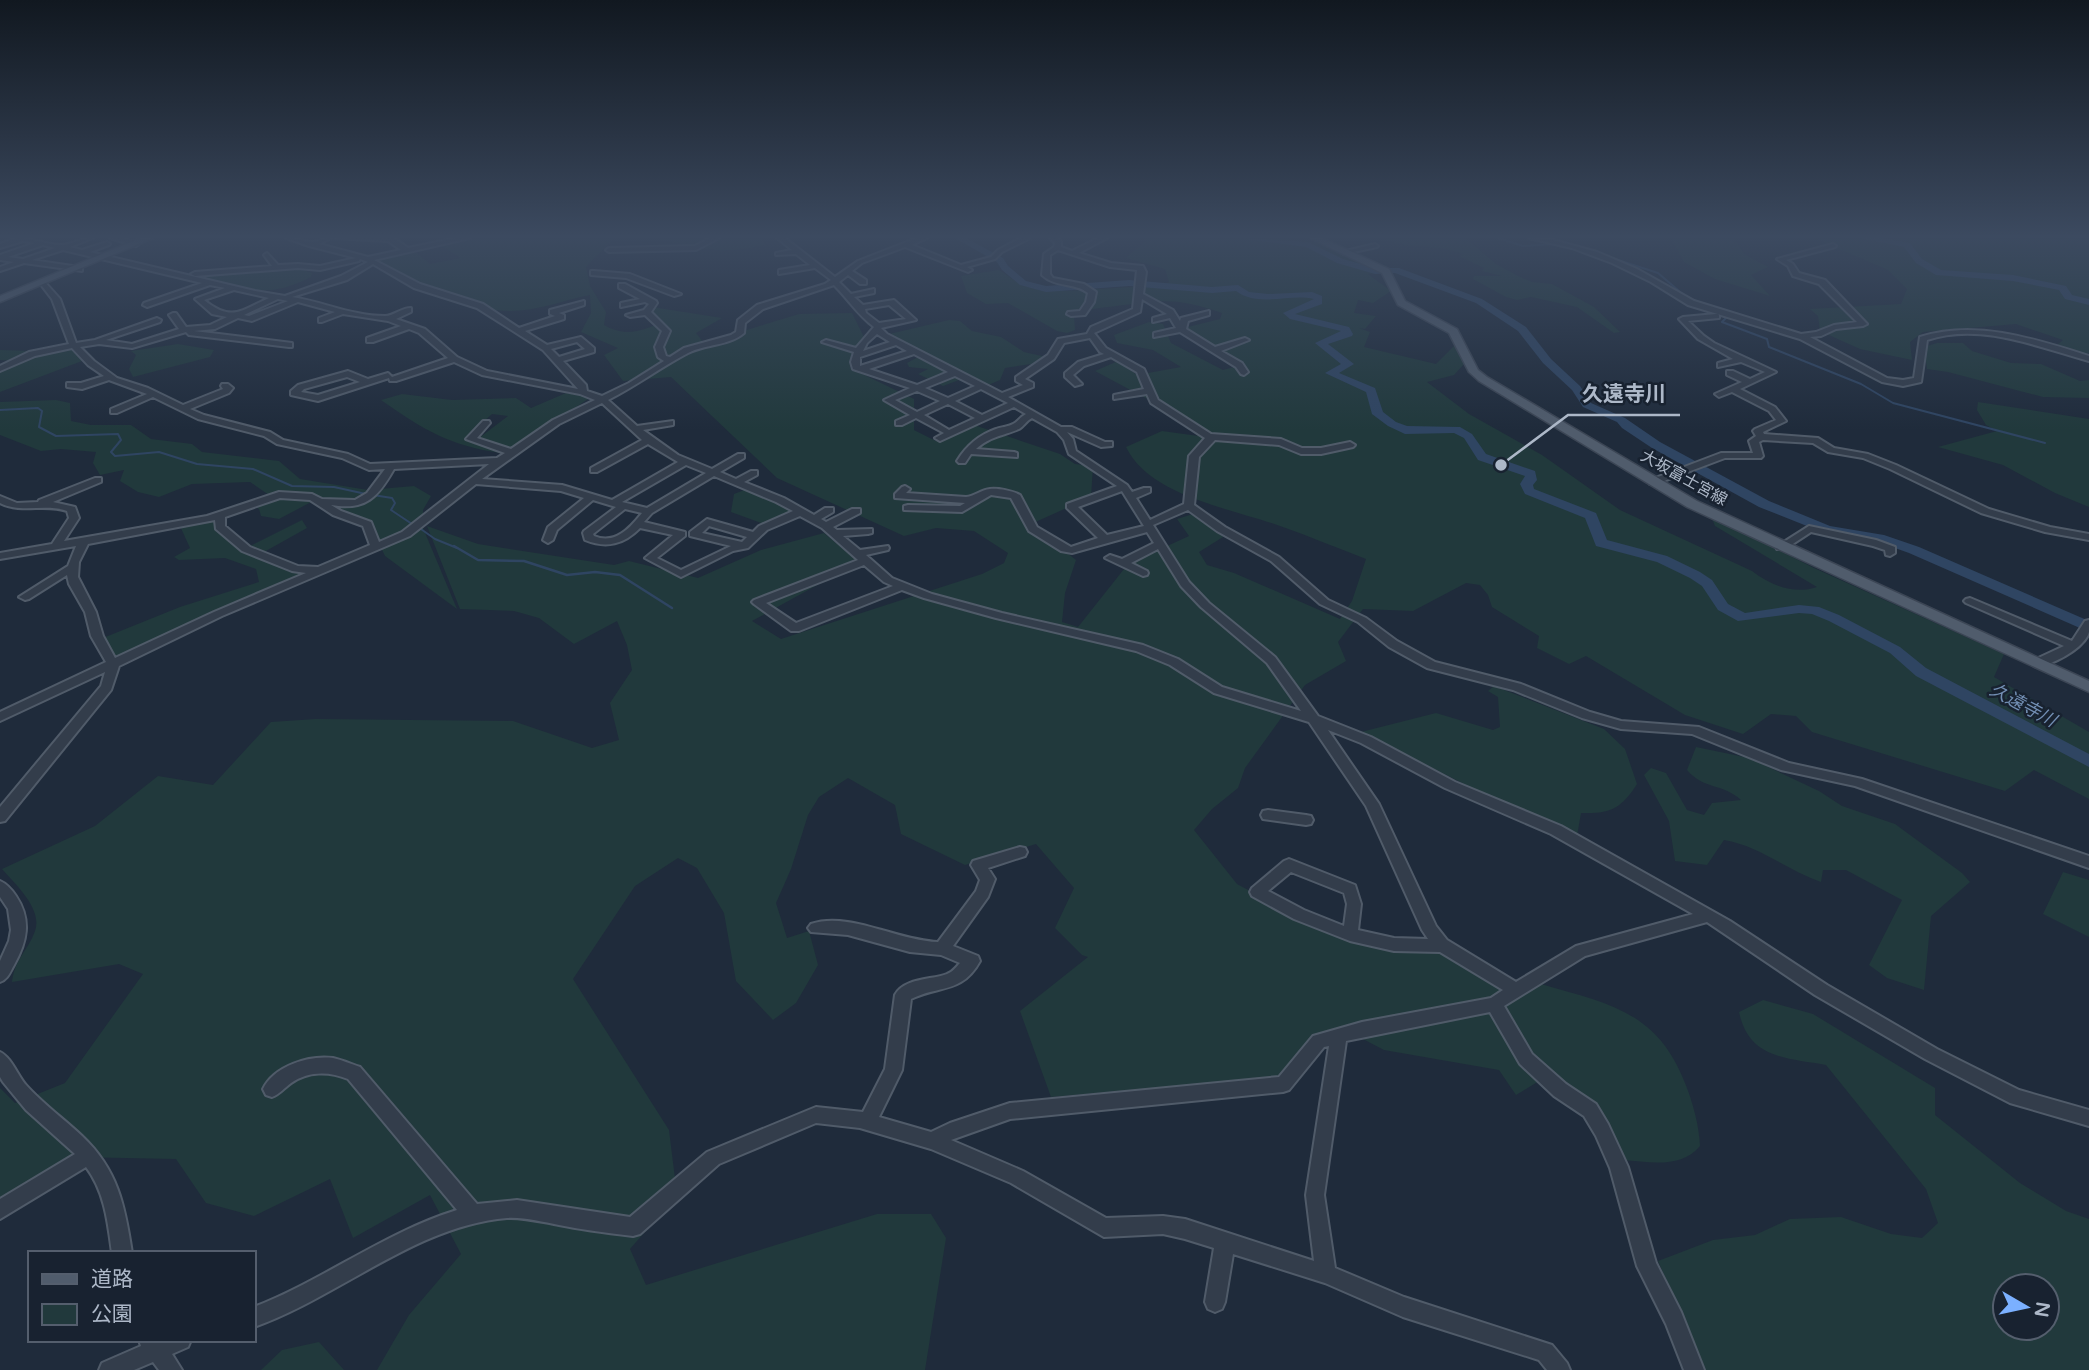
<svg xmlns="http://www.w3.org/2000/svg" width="2089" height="1370" font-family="'Varela Round','Noto Sans JP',sans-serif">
  <rect width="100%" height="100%" fill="#1f2b3b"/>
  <path fill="#21393c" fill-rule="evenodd" d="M479,238H614L586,267L590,286L606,312L604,325C623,336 639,333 659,323L648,313L652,307L722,318L696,333L704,343L799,314L852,313L864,337L850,368L914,399V430L936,441L974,425L1060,454L1075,464L1093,466L1091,497L1031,524L1076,560L1065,593L1062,622L1078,627L1128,564L1189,536L1177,519L1193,514L1217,529L1223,537L1199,552L1207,565L1234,573L1340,619L1352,601L1366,559C1337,548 1309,536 1280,526C1233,509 1149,496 1126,447L1162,431L1206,437L1151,401L1095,371L1118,361L1137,375L1181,367L1153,350L1117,343L1114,335L1149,322L1163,324L1171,343L1223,370L1238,366L1187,332L1188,327L1220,319L1222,313C1176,297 1164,300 1116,306C1101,308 1088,308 1074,315L1075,330L1067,333L1057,331L1008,303L986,304L967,293L961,276L999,270L1023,286L1066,291L1164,285L1169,282L1165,269L1126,258L1145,241L1143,238H1273L1315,242L1384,272L1368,274L1391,291L1373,303L1358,300L1354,313L1376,316L1365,329L1359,328L1370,332L1364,347L1436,364L1455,345L1464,364L1454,375L1427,382L1469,414L1542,455L1620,510L1752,571C1770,585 1794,595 1817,587L1715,526L1711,516L1814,568L2004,654L1994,677L2089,732V799L2034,770L2005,791L1812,732L1796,716L1771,714L1743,734L1685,715L1586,656L1569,664L1537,648L1539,636L1492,607L1488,595L1480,585L1466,583L1413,611L1363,609L1338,642L1346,661L1305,685L1245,768L1238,788L1212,809L1194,830L1237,884L1330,934L1437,951L1504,992L1496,1020L1539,1081L1516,1095L1499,1070L1384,1050L1340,1027L1275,1078L1051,1097L1020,1011L1088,957L1082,955L1055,928L1074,888L1036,844L965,865L901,834L895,805L848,778L819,797L808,815L791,869L776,903L787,938L809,931L818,965L796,1003L773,1020L736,981L724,913L697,868L678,858L635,886L573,979L669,1130L677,1195L630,1249L646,1285L877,1214H931L946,1238L925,1370H377L409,1315L461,1254L430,1195L353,1238L330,1179L254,1216L206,1203L176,1159L74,1157L0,1203V1088L15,1103L65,1083L143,974L119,964L12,982C15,958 28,951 35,931C43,909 15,884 2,869L95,826L158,776L213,785L271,722L316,719L513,721L592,748L619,740L610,703L632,670L627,645L617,621L574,644L539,618L514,611L460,609L427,526L478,544L614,565L629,561L698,578L761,550L824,533L859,562L752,621L781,639L982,574L1004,563L1008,553L974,531L936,528L904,536L777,478L671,377L623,381L604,355L618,348L581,332L591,313L590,295C565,300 536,311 511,311C469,312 407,278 370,259L413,250L430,264L461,258L440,245Z
    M656,238H760L767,244C725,256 698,249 656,238Z
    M1384,238H1465L1496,264L1518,276L1532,282L1552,284L1594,307L1620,332L1614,333L1577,307L1531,297L1517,300L1506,297L1473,279L1474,276H1502L1482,271L1484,268L1459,256L1463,254C1437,243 1410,251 1384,238Z
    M1671,238H1734L1744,254L1768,267L1751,275L1770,296L1715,279L1684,262Z
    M1814,238H2089V353L2080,355L2055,347L2063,340L2016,324L1923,332L1910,342L1912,360L1860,349L1820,331L1818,316L1810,309L1901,304L1907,289L1888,270Z
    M295,267L312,273L311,277C264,301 244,288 196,276Z
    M949,320L960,321L972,331L1001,337L1024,352L1046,357L1038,363L1005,368L1000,380L981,388L959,380L943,386L918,374L928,369L909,367L907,363L920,356L910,345L885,335Z
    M1937,343H1963L1972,351L2011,363L2041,364L2080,381L2089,380V398L2043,397L1948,372L1927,369L1924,347Z
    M178,344L214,350L210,357L133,377L129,369L136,355L131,351Z
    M69,347L82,361L0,392V366L12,361L0,360V350L32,351Z
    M566,393L591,397L514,449L479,438L508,416L492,414L464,439L503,451L501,453C450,446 422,429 381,400L402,394L452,400L516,398L531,408Z
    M56,400L70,403L71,421L91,425H131L151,439L192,444L202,452L279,461L300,479L368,490L414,486L431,496L423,510V528L457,609L385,556L368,521C331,507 314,485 269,495L250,482L192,484L159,497L138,492L120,481L124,470L100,475L93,463L96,452L61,449L41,451L0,435V402Z
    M1978,402L2089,419V507L2055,493L2003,465L1938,447L1997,431L1986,425L1977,410Z
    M747,489L797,511L767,525L731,512L734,494Z
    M281,497L315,500L279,519L261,516L259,509L254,506Z
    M216,519L214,529L240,550L304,574L270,589L266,587L268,589L118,662L103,638L180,607L259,582L256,569L225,558L179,560L174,557L190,548L180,526Z
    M302,520L307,528L264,552L248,547Z
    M1494,686L1604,729L1625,749L1637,784C1621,809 1610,814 1581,813L1577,836L1486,795L1361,732L1436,713L1493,730L1500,727L1498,697L1488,691Z
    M1696,747L1749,758L1819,791L1842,806L1895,824L1962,873L1970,882L1931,916L1924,990L1887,978L1869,965L1902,900L1846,870H1823L1821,882C1786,870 1760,846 1724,840L1707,865L1675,861L1669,821L1644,775L1651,768L1666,773L1687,810L1704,815L1712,803L1741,800C1723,783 1704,790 1687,770Z
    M2063,872L2089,880V937L2043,914Z
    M1541,984C1609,1004 1657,1011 1685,1083C1693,1103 1699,1125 1700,1146C1681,1169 1650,1162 1623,1160L1597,1110L1534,1060L1502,1008Z
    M1763,1000L1813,1014L1935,1088V1115L2020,1183L2066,1211L2089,1219V1370H1705L1658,1261L1713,1240L1755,1235L1790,1219L1841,1217L1891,1234L1922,1238L1938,1223L1926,1189L1826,1065C1787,1058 1749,1059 1739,1012ZM2047,1286V1328H2005V1286Z
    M319,1342L344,1370H261L282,1350Z"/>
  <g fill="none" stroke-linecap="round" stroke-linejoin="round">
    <path stroke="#2f4562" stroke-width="2" d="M1498,238L1523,246L1555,244
      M1612,258L1658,273L1686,297
      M1726,318L1722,322L1767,339L1769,347L1861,384L1893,403L2045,443
      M0,410L38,408L42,411L39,427L56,436L118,434L121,440L111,452L115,456L159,452L197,464L253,469L292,486L334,487L366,494
      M373,495L392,498L395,503L391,510L412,524
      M418,527L435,539L457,548"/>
    <path stroke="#2f4562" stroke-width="2.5" d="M454,546L478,560L524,561L567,575L595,572L620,575L672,608"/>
    <path fill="#2f4562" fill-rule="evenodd" d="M955,238H966L1003,258L1008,266L1026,281L1046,286L1129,280L1212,287L1238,285L1249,292L1268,294L1312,292L1322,296V304L1295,314L1349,327L1353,334L1352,336L1328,344L1354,364L1339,373L1375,388L1383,412L1396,422L1407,426L1460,427L1472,434L1486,454L1535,471L1537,480L1533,485L1534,489L1596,513L1607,540L1667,556L1700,572L1712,580L1728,604L1745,613L1799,605L1819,607L1839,615L1900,647L1926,668L2089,754V767L1916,676L1890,653L1829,621L1812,614L1799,613L1738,621L1718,610L1702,586L1690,578L1657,562L1596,546L1585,518L1525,494L1520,484L1525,476L1478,460L1464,438L1454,433L1405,434L1388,426L1372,414L1366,392L1325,373L1341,364L1315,343L1341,331L1290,319L1283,313L1314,299C1289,293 1259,308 1236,291L1212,293L1129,286L1046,292L1020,285L1002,270L997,262Z
      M1237,238L1308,242L1343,259L1375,268H1399L1482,299L1526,327L1551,359L1580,386L1591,403L1625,418L1660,442L1769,501L1830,526L1884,535L1919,547L2089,621V632L1909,553L1881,543L1822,532L1759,507L1652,448L1622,428L1617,422L1583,407L1572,390L1543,363L1518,331L1476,303L1395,273L1375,274L1337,263L1306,247Z
      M1860,238H1882L1910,243L1922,259L1941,270L2013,275L2066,286L2072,295L2089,299V305L2065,299L2059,290L2013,281L1936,275L1916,263L1904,247Z"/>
    <g stroke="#505b69" stroke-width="4">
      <path id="minor" d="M16,238C33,238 47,245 61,245C71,245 81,238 93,238L70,247L82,250L107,242L110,244L109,245L90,252L255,291L285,296L341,276L368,262L360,259L359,261L320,270L298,268L195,276L191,274L195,272L272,266L264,255L267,253L278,265L298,264L320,266L356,258L309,246L286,238C294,238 307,242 312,242C318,242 324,238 331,238L319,244L368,257L401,250L388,241L335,238H394L408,248L456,238H470L374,260L420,284L483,304L519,328L555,316L550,314V310L584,301V305L559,313L564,315V319L525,331L547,345L581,337L594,348V352L563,361L586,385L587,391L602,396L629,383L664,361L658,357L655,347L662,331L645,315L630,317L626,315L644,310L649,304L645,302L621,307V303L640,299L619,288V284H625L656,301L657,303L651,312L670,331L663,347L666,356L670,357L684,348L731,335L736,332L738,320L757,305L825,284L831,280L815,268L779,274V270L810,265L796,254L776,255V253L792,250L777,238H785L835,277L858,261L917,238H927L912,245L961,265L991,257L998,250L1021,238H1030L1002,252L995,259L967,267L972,270L968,272L905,247L862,263L852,271L866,280V284H860L848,275L839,282L851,294L874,289V293L854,297L863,305L894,300L916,320L881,328L887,334L1002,393L1023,385L1016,381V377L1048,355L1058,339L1087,334L1091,327L1133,309L1137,270L1110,267L1058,250L1050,255V274L1053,278L1084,284L1096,292L1094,302L1085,315L1071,316L1067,314L1068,312L1080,311L1086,302L1088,293C1074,282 1056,288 1042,275L1044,254L1054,247L1055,243L1050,238H1058L1061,242V247L1072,251L1098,238H1107L1079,253L1111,263L1143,266L1146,272L1143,294L1173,310L1180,321L1181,318L1209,311V315L1188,321L1186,329L1215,347L1245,338L1249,340L1221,351L1242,363L1248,372L1244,375L1241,374L1236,367L1180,332L1154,337V333L1176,328L1170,318L1153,322V318L1167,314L1142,299L1140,312L1094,333L1106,348L1144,369L1158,400L1211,434L1281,439L1302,448H1321L1350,442L1355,445L1353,447L1321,454H1301L1279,445L1215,440L1199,457L1194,505L1225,527L1279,557L1328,600L1366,618L1397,641L1435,662L1521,684L1590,712L1621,721L1699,727L1789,763L1862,779L2089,856V868L1855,786L1781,770L1692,734L1621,729L1582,718L1513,690L1427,668L1389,647L1358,622L1320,604L1271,561L1217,531L1188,510L1153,525L1189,582L1209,603L1275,657L1318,716L1371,737L1455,782L1561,826L1730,921L1827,985L1937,1049L2019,1090L2089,1110V1126L2010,1103L1925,1059L1815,995L1707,922L1585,956L1504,1006L1532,1054L1566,1084L1596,1104L1608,1124L1628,1167L1656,1263L1681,1312L1704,1370H1684L1666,1324L1637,1266L1610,1168L1596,1136L1584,1116L1554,1096L1520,1064L1490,1012L1346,1041L1324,1195L1335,1268L1404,1297L1552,1345L1567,1363L1570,1370H1547L1539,1360L1403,1317L1325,1283L1233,1254L1225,1302L1222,1309L1215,1312L1208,1309L1205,1302L1214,1248L1185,1239L1163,1234L1104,1237L1011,1183L931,1149L860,1128L816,1123L719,1164L640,1234L633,1236C608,1233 584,1230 559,1225C542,1222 524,1217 507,1218C415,1226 339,1297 254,1327V1307C324,1280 385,1232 457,1210L348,1079C329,1071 308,1071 291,1083C284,1088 280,1094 272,1097L266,1095L263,1089C274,1066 309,1055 333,1058C342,1060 351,1064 360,1067L477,1204L517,1200L630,1217L707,1152L816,1107L863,1112L885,1069L895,995C904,978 931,980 947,974C953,972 956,967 960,963L941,955L910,952L848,935L811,932L808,928L811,924C849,911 898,941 938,942L976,891L980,880L971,865L973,861L1020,847L1025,848L1027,852L1025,856L988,868L995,879L988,897L953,946L978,956L980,961C962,994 939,985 911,999L902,1070L879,1117L931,1132L950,1123L1010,1103L1279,1077L1313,1036L1362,1022L1491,998L1503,990L1440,952L1394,951L1350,941L1294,919L1252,896L1250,892L1252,888L1284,861L1289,859L1355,885L1361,904L1358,930L1394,938L1428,939L1422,930L1366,806L1309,722L1214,693L1170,665L1136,651L996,618L924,598L902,590L799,631H791L754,604L752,602L754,600L858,560L822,528L800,516L767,530L748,548L733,551L681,577L645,558L673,535L640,528C624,544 607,549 585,540L583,533L584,531L616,507L593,500L557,530L553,540L548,543L543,540L548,527L584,498L561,491L476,484L410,536L222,616L119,666L111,690L5,821L0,822V807L101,686L105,672L0,721V712L106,662L91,636L85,612L69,584L67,575L29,599L25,600L19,597L68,566L76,546L0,559V553L52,544L69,518L67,511C45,503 22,514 0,503V496L17,503L38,502L39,500L95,478H101V482L53,502L75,507L79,518L64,541L207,516L279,492L312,494L322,499L355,500L367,493L385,469L369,470L342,458L277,444L264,436L198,419L153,397L117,413H111V409L147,394L109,380L82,389L67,387V383H81L104,376L88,365L72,348L35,356L0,371V366L29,352L69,344L52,299L39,282L43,280L60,299L76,343L95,340L157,318L161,320L160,322L106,340L132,344L179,329L169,315L173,313H176L186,327L210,325L227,317L212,314L195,299L225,288L210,285L147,307L143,305L144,303L202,283L63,250L32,260L79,267H82V271L24,263L0,271V267L14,262L0,260V255L35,243L23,241L0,248V244ZM43,245L55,248L23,259L8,257ZM373,264L414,288L477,308L543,350L578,389L487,371L457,357L425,329L396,319L411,312V308C401,308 394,316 385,316C353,316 323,302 292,297L347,280ZM834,285C848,299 858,315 874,327L856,348L826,340L822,342L854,352L851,362L853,369L910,388L884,400L910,415L896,421V425H902L916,418L944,433L935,438L940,441L1014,407L1026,414C1020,417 1018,422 1013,424C1008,427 1001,427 996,429C979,435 967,445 957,461L959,463H965L971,454L1017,457V453L1014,452L976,449C991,436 1002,436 1019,429C1024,426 1026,421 1032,418L1057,432L1064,440L1069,454L1117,486L1067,504V508L1098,538L1071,547L1037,527L1020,495C1013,491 998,488 990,489C981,490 975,496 966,497L906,493L910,489L905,486L902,487L895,494V498L965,503L960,506L908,505L904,506V510L962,512L991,495L1011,498L1029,531L1061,551L1072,553L1147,532L1154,543L1122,559L1110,555L1105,558L1143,576L1147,575L1148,573L1147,571L1131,563L1158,549L1181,586L1201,607L1267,663L1301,711L1222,687L1178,659L1143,645L1002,613L932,594L892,578L866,555L888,550L889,548L888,546L860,550L843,536L868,534L872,533V529L837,530L833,527L860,513V509H852L826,522L821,519L833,512V508H825L814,515L784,498L744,482L757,475V471H751L736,479L720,472L744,458V454H738L712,469L678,455L643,430L673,425V421L637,426L608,400C636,386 661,367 688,353C705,344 729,346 744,333L745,323L763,309ZM234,290L269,298C240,311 232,322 204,300ZM278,299L288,301L249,316L244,315ZM298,302L335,312L319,318V322H322L343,314L388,321L401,326L367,338V342H373L409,329L419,333L448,358L392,377L388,373L368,379L348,371L298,385L291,391V395L318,401L389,378L390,381H396L454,362L482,375L580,394L595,400L553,420L511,449L477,438L490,423L489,421H483L466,439L505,453L497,458L370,464L348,454L283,440L270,432L204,415L190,409L229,393L233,388L228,384H222L221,386L223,389L183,405L148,388L117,378L94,361L80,347L99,344L132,348L186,332L189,335L289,347H292V343L194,331L215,329L238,318L252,321ZM889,305L906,319L879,323L866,313L865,309ZM877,334L890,342L863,351L867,343ZM1090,338L1100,352L1104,354L1078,362L1065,373V377L1075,386L1082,384L1073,375L1084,366L1111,357L1137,372L1144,389L1114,395V399L1147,394L1151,403L1205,438L1189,456L1184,504L1150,520L1136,498L1150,492V488H1144L1132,492L1127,485L1076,451L1073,439L1067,432L1101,447L1112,446V442H1105L1072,427H1061L1008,397L1033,387V383L1025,379L1054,359L1064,343ZM577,342L585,349L559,357L551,349ZM896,345L907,351L860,366V357ZM914,354L948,372L917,385L869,369ZM955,376L975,386L948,398L925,388ZM347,377L360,382L318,395L301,392L304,389ZM981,389L1008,403L982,415L955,401ZM917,391L940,401L917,412L895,400ZM602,403L642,440L591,468V472H597L648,444L678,462L612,500L562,485L482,479L559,424ZM948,404L975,418L949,430L924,415ZM489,464L402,532L379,542L371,522L341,511L331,505C366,511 378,497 394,469ZM686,465L706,473L647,508L622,502ZM714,476L776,502L793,511L759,526L753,532L707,519L690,532V536L731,546L681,570L657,558L685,536V532L644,522L652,513ZM1122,491L1144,526L1107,535L1078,507ZM280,498L310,500L333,515L363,526L370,545L318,567L298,566L250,547L225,526V517ZM625,509L642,513C630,528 615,545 594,536L593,534ZM215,520L216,529L242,551L292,571L306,573L214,612L115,658L103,636L96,612L78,577L79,562L88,544ZM709,526L747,537L742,542L702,533ZM864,565L884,582L893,586L796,623L766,603ZM1328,730L1361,743L1445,788L1551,834L1693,914L1576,946L1516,982L1447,940L1436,926L1379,804ZM1291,872L1344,893L1347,904L1344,926L1304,910L1268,891ZM1329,1046L1306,1195L1314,1261L1185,1219L1163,1216L1106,1218L1023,1171L951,1140L1010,1119L1283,1092L1289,1090L1324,1047Z
        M110,238H122L139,244L136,246Z
        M710,238H719L696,250L609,252L606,250L609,248L695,246Z
        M1529,238L1553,240L1597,252L1637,269L1694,301L1801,334L1816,332L1834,325L1857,322L1819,284L1793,276L1788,266L1777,259L1833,244L1836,246L1835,247L1786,260L1793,264L1799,273L1825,280L1867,324L1863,326L1836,329L1821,336L1810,337L1887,378L1903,380L1914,378L1920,337C1976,319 2035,339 2089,356V361C2038,347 1980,322 1927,340L1921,382L1903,386L1882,382L1800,339L1688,305L1651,282L1612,263L1572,248Z
        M1375,244L1378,246L1377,247L1344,254L1341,252Z
        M594,271L630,274L681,294L674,296L626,278L591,275V271Z
        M1716,314H1719V318L1688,321L1704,336L1714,343L1776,372L1740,389L1775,407L1786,421L1763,432L1764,434L1818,438L1834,448L1868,454L1896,465L1989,509L2050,527L2089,534V540L2045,532L1981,513L1890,469L1863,458L1828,452L1813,443L1763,440L1759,442L1763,456L1761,458H1725L1656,484H1650V480L1721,453H1753L1749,441L1756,436L1753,431L1755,429L1776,420L1769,411L1732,392L1719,397L1715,394L1742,382L1727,375V371H1733L1750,379L1765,372L1741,362L1718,367V363L1733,359L1698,339L1679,319L1683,317Z
        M1809,526L1876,540L1895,547V553L1890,556L1886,555L1885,550L1873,546L1811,532L1785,549H1777L1776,547Z
        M1970,598L2072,641L2085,621L2089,620C2089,624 2089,628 2089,632C2085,648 2049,668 2034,666L2032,663L2034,660L2064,646L1966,603L1964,601L1966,599Z
        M1268,810L1306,815L1311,816L1313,820L1311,824L1306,825L1263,819L1261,815L1263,811Z
        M0,881C7,884 12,890 16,896C32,920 27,942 14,965C10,972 8,979 0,982V961L9,941L11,930L8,909L0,897Z
        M0,1052C11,1057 18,1076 26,1085C43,1104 64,1119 82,1136C118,1170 125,1206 132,1253H112C108,1223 105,1192 86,1167L0,1219V1199L75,1154L26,1110L3,1082L0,1077Z
        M139,1340H191L188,1347L172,1354L182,1370H159L153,1362L134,1370H99L102,1363L141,1346Z"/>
    </g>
    <g stroke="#3c4655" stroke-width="3">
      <path id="major" d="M141,238H153L0,302V296Z
        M1310,238H1322L1389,269L1405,301L1457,329L1478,370L1487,377L1697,501L2089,681V692L1687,507L1479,381L1469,372L1449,333L1398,305L1382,273Z"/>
    </g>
    <use href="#minor" fill="#333d4b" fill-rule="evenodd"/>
    <use href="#major" fill="#505c6c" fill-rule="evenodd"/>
  </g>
  <linearGradient id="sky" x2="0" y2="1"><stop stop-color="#111820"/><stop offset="0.55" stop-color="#3c4a60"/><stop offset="1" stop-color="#3c4a60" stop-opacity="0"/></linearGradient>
  <rect width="2089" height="430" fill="url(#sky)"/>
  <g text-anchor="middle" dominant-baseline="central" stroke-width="5" stroke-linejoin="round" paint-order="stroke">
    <g font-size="16" fill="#adb8c8" stroke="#182230">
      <text transform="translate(1684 478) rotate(29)">大坂富士宮線</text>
    </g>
    <g font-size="18" font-style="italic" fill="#728eb3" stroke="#182230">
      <text transform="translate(2023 705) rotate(28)">久遠寺川</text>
    </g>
  </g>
  <path fill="none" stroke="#adb8c8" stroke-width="2.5" d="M1501 465L1568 415H1680"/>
  <circle fill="#adb8c8" stroke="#182230" stroke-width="2.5" cx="1501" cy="465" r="7"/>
  <g font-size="21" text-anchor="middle" font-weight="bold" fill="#adb8c8" stroke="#182230" stroke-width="5" stroke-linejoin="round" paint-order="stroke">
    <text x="1624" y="401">久遠寺川</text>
  </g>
  <rect x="28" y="1251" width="228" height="91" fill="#182230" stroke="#545e6d" stroke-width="2"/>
  <rect x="42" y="1274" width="35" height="10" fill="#505c6c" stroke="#545e6d" stroke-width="2"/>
  <text x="91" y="1286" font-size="21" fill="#adb8c8">道路</text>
  <rect x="42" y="1304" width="35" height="21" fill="#21393c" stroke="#545e6d" stroke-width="2"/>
  <text x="91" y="1321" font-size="21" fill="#adb8c8">公園</text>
  <g transform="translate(2026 1307) rotate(99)"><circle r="33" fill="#182230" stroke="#545e6d" stroke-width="2"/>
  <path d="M0-5L12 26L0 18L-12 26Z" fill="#7bb0ff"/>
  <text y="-10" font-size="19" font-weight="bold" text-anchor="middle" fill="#adb8c8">N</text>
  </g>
</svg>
